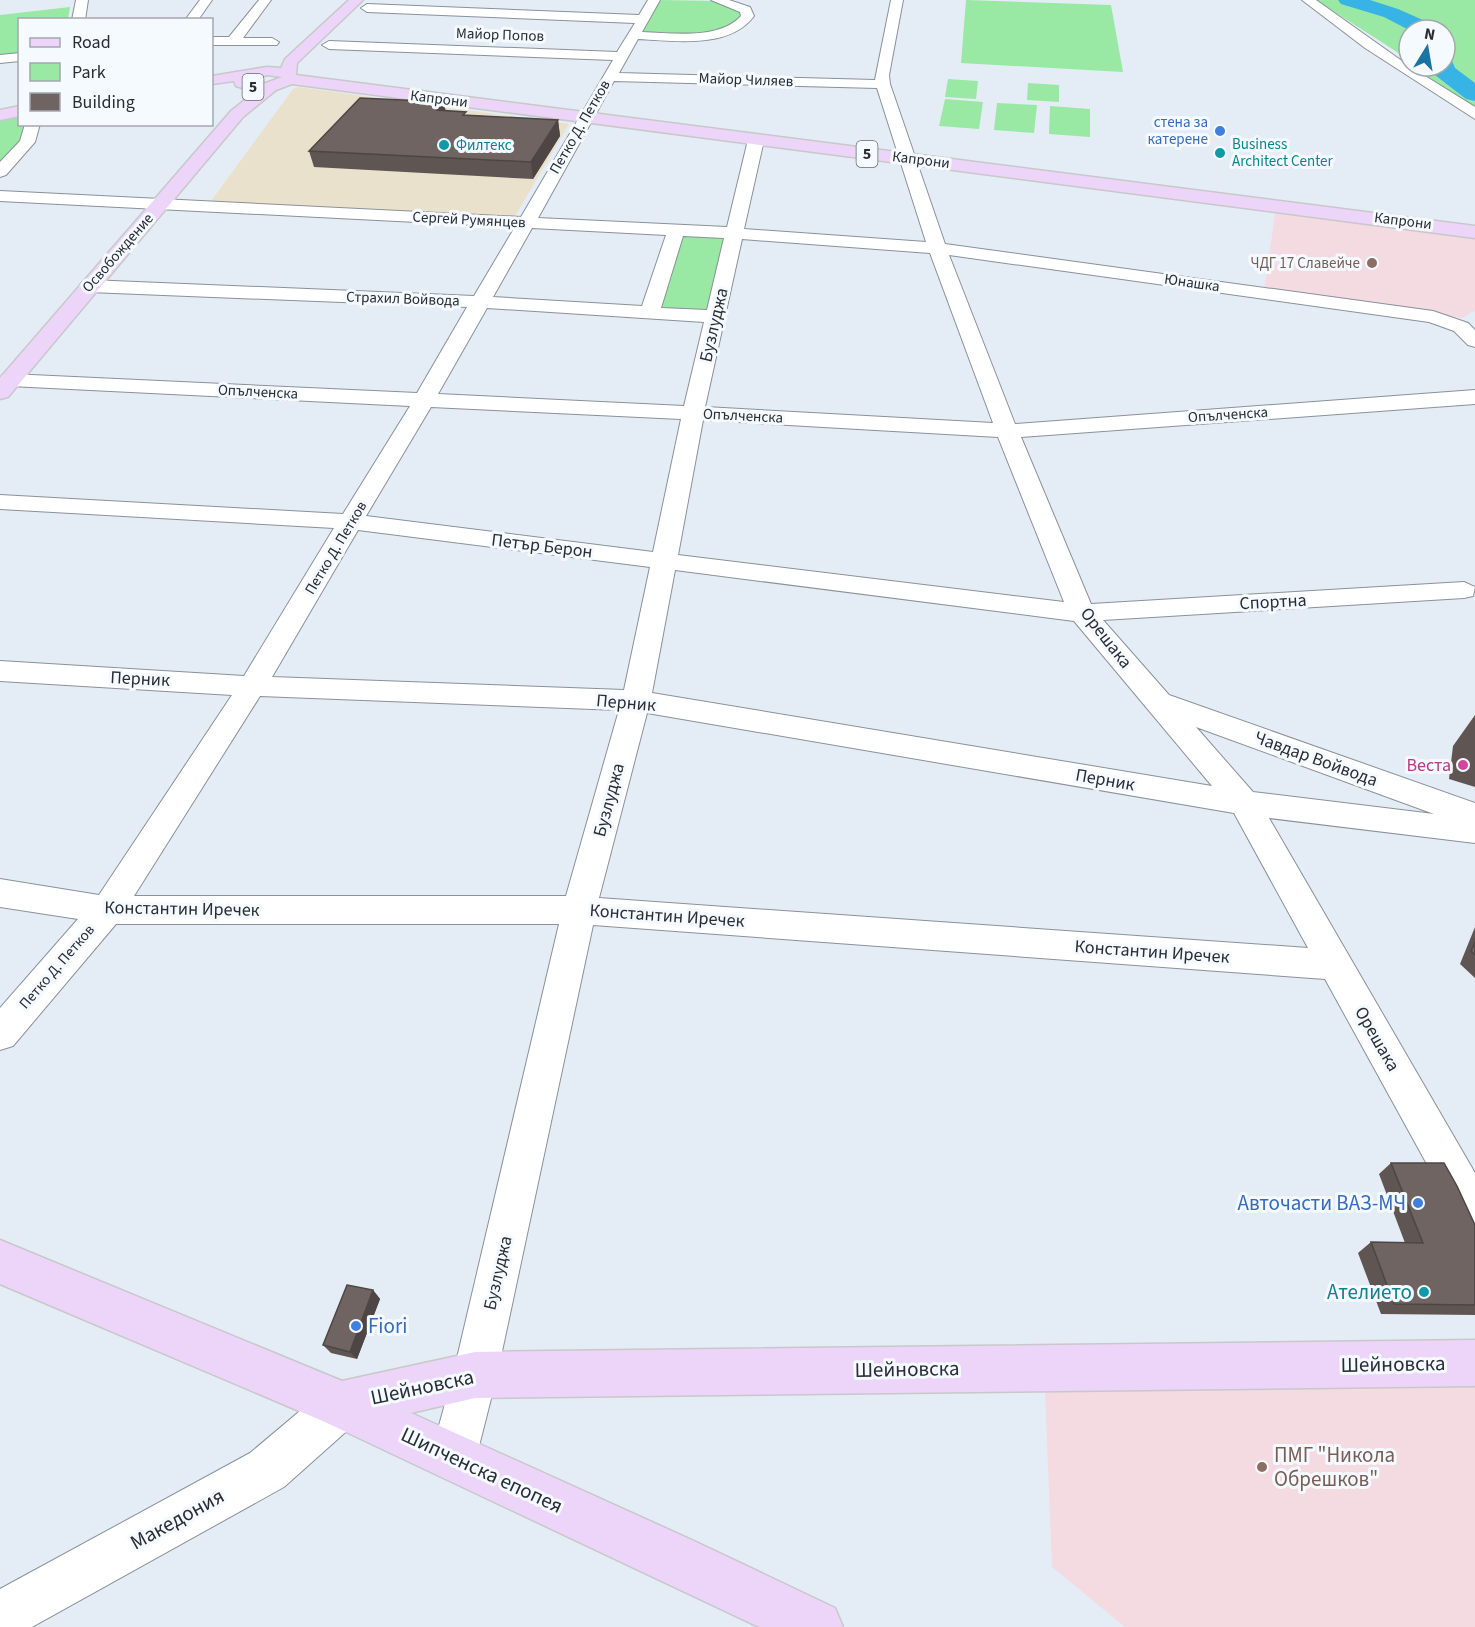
<svg xmlns="http://www.w3.org/2000/svg" width="1475" height="1627" font-family="'Source Sans 3',sans-serif">
  <rect width="100%" height="100%" fill="#e4edf5"/>
  <path fill="#eae1cc" d="M298,87L569,124L514,218L211,201L293,89Z"/>
  <path fill="#f4dae1" d="M1276,208L1475,236V310L1463,318L1264,290Z
    M1475,1363V1627H1125L1052,1567L1044,1367Z"/>
  <path fill="#99e8a3" d="M658,0L717,1L742,11V18C717,42 670,34 638,34Z
    M966,0L1111,5L1123,72L961,63Z
    M1316,0H1475V110L1412,66H1445V30H1409V63L1397,52Z
    M70,7L68,19L20,20L19,56L0,58V15Z
    M948,79L978,81L976,99L945,97Z
    M1028,83L1059,85V102L1027,100Z
    M945,99L983,102L979,129L939,126Z
    M997,103L1037,105L1034,133L994,130Z
    M1050,106L1090,109V137L1049,134Z
    M19,115L20,124L29,125L22,143L0,166V118Z
    M679,234L729,237L712,312L656,309Z"/>
  <g fill="none" stroke-linecap="round" stroke-linejoin="round">
    <path fill="#38b3e5" fill-rule="evenodd" d="M1338,0H1370L1398,9L1434,25L1437,30H1409L1384,17L1341,4Z
      M1445,59L1452,61L1455,68L1475,83V101L1466,99L1435,75L1431,70L1432,66H1445Z"/>
    <g stroke="#899199" stroke-width="2">
      <path id="minor" d="M76,0H88L85,20H72Z
        M200,0H212L198,20H185Z
        M259,0H271L243,38H272L279,42L277,45H212V37H229Z
        M648,0H660L642,32C673,33 719,40 741,16L740,12L711,0H729L750,7L754,16C730,49 675,41 638,39L619,73L875,80L891,0H903L889,75L890,84L945,244L1433,311L1468,323L1475,330V347L1468,345L1454,331L1429,322L949,255L1015,424L1475,390V404L1021,437L1091,604L1464,582L1475,587L1473,596L1464,598L1103,620L1169,695L1475,803V843L1269,818L1475,1173V1232L1461,1226L1325,979L593,925L497,1375L476,1458L469,1474L453,1481L437,1474L430,1458L453,1375L559,924H116L13,1046L0,1050V1008L78,919L0,907V879L99,895L232,695L0,681V661L244,676L334,528L0,509V495L343,514L410,406L10,386L2,385L0,379L2,375L10,374L417,393L467,307L89,292L82,290L79,286L82,282L89,280L474,296L515,227L0,201V191L521,217L613,60L329,49L322,45L329,41L617,52L635,23L367,12L361,8L367,4L639,15ZM614,81L877,88L926,242L744,229L764,140L756,135L748,140L727,227L538,218ZM532,228L666,235L642,306L493,297ZM683,236L724,238L707,310L661,308ZM742,239L930,253L993,423L705,407ZM487,308L704,322L684,406L438,394ZM431,407L681,419L653,552L366,516ZM703,420L998,437L1064,602L678,555ZM358,530L650,567L624,690L272,677ZM675,570L1074,621L1212,786L652,693ZM260,696L619,710L566,896H134ZM647,713L1234,813L1308,948L599,898ZM1196,727L1434,814L1253,792Z
        M1302,0H1316L1409,66L1475,107V119L1365,48Z
        M20,53V61L0,63V55Z
        M25,124H40L35,142L6,175L0,177V162L20,141Z
        M342,1382L358,1389L365,1405L358,1421L284,1487L32,1627H0V1589L250,1453L326,1389Z"/>
    </g>
    <g stroke="#c8c8c9" stroke-width="3">
      <path id="major" d="M349,0H363L297,63L296,75L1475,226V238L292,84L276,90L243,117L8,397L0,399V378L231,111L255,92L236,86L234,81L212,84V76L267,67L281,68L285,59ZM267,75L282,77L266,83L249,81Z
        M20,106V116L0,120V110Z
        M0,1240L342,1381L475,1352L1475,1340V1386L475,1398L411,1413L694,1541L835,1608L843,1627H759L325,1422L0,1284Z"/>
    </g>
    <use href="#minor" fill="#fff" fill-rule="evenodd"/>
    <use href="#major" fill="#ecd5f9" fill-rule="evenodd"/>
  </g>
  <path fill="#5f5653" d="M446,111L466,115L558,120L560,136L533,179L314,167L309,151Z
    M1475,715V787L1449,779L1453,746Z
    M1475,927V978L1460,964Z
    M1391,1163L1475,1225V1315L1381,1314L1358,1253L1371,1242L1405,1243L1379,1174Z
    M373,1290L380,1299L357,1359L331,1353L323,1345Z"/>
  <path fill="#4e4644" d="M444,102L447,118L437,110Z
    M558,120L560,136L533,179L531,162Z
    M373,1290L380,1299L357,1359L350,1352Z"/>
  <path fill="#6f6461" stroke="#4e4644" stroke-width="1.5" d="M360,98L444,102L437,110L466,112L463,115L558,120L531,162L309,151Z
    M1475,942V955L1471,951Z
    M1391,1163H1444L1457,1186L1475,1225V1305L1394,1304L1371,1242L1423,1243Z
    M347,1285L373,1290L350,1352L323,1345Z"/>
  <g fill="#3f7fe0" stroke="#f4faff" stroke-width="2">
    <circle cx="1220" cy="131" r="6"/>
    <circle cx="1418" cy="1203" r="6"/>
    <circle cx="356" cy="1326" r="6"/>
  </g>
  <g fill="#0f9aa8" stroke="#f4faff" stroke-width="2">
    <circle cx="444" cy="145" r="6"/>
    <circle cx="1220" cy="153" r="6"/>
    <circle cx="1424" cy="1292" r="6"/>
  </g>
  <g fill="#8d6e63" stroke="#f4faff" stroke-width="2">
    <circle cx="1372" cy="263" r="6"/>
    <circle cx="1262" cy="1467" r="6"/>
  </g>
  <circle fill="#d1479c" stroke="#f4faff" stroke-width="2" cx="1463" cy="765" r="6"/>
  <g text-anchor="middle" dominant-baseline="central" stroke-width="6" stroke-linejoin="round" paint-order="stroke">
    <g font-size="15" fill="#2a2d31" stroke="#f4faff">
      <text transform="translate(500 35) rotate(2)">Майор Попов</text>
      <text transform="translate(746 80) rotate(2)">Майор Чиляев</text>
      <text transform="translate(439 99) rotate(7)">Капрони</text>
      <text transform="translate(580 127) rotate(-60)">Петко Д. Петков</text>
      <text transform="translate(921 160) rotate(7)">Капрони</text>
      <text transform="translate(469 220) rotate(3)">Сергей Румянцев</text>
      <text transform="translate(1403 221) rotate(7)">Капрони</text>
      <text transform="translate(118 253) rotate(-49)">Освобождение</text>
      <text transform="translate(1192 283) rotate(8)">Юнашка</text>
      <text transform="translate(403 299) rotate(2)">Страхил Войвода</text>
      <text transform="translate(258 392) rotate(3)">Опълченска</text>
      <text transform="translate(1228 415) rotate(-4)">Опълченска</text>
      <text transform="translate(743 416) rotate(3)">Опълченска</text>
      <text transform="translate(336 548) rotate(-59)">Петко Д. Петков</text>
      <text transform="translate(57 967) rotate(-49)">Петко Д. Петков</text>
    </g>
    <g font-size="15" fill="#366cbe" stroke="#f4faff" text-anchor="end">
      <text x="1208" y="122">стена за<tspan x="1208" dy="17">катерене</tspan></text>
    </g>
    <g font-size="15" fill="#0d838f" stroke="#f4faff" text-anchor="start">
      <text x="1232" y="144">Business<tspan x="1232" dy="17">Architect Center</tspan></text>
      <text x="456" y="145">Филтекс</text>
    </g>
    <g font-size="15" fill="#785e54" stroke="#f4faff" text-anchor="end">
      <text x="1360" y="263">ЧДГ 17 Славейче</text>
    </g>
    <g fill="#f4faff" stroke="#676a6f" stroke-width="1.5">
      <rect x="242.5" y="74" width="21" height="26" rx="4.5"/>
      <rect x="856.5" y="141" width="21" height="26" rx="4.5"/>
    </g>
    <g font-size="16" font-weight="bold" fill="#2a2d31">
      <text x="253" y="87">5</text>
      <text x="867" y="154">5</text>
    </g>
    <g font-size="18" fill="#2a2d31" stroke="#f4faff">
      <text transform="translate(714 325) rotate(-77)">Бузлуджа</text>
      <text transform="translate(542 546) rotate(7)">Петър Берон</text>
      <text transform="translate(1273 602) rotate(-3)">Спортна</text>
      <text transform="translate(1106 638) rotate(52)">Орешака</text>
      <text transform="translate(140 679) rotate(3)">Перник</text>
      <text transform="translate(626 703) rotate(5)">Перник</text>
      <text transform="translate(1316 759) rotate(20)">Чавдар Войвода</text>
      <text transform="translate(1105 780) rotate(10)">Перник</text>
      <text transform="translate(609 800) rotate(-75)">Бузлуджа</text>
      <text transform="translate(182 909) rotate(1)">Константин Иречек</text>
      <text transform="translate(667 916) rotate(4)">Константин Иречек</text>
      <text transform="translate(1152 952) rotate(4)">Константин Иречек</text>
      <text transform="translate(1377 1039) rotate(60)">Орешака</text>
      <text transform="translate(498 1273) rotate(-77)">Бузлуджа</text>
    </g>
    <g font-size="18" fill="#b23c85" stroke="#f4faff" text-anchor="end">
      <text x="1451" y="765">Веста</text>
    </g>
    <g font-size="21" fill="#366cbe" stroke="#f4faff" text-anchor="end">
      <text x="1406" y="1203">Авточасти ВАЗ-МЧ</text>
      <text x="368" y="1326" text-anchor="start">Fiori</text>
    </g>
    <g font-size="21" fill="#0d838f" stroke="#f4faff" text-anchor="end">
      <text x="1412" y="1292">Ателието</text>
    </g>
    <g font-size="21" fill="#2a2d31" stroke="#f4faff">
      <text transform="translate(1393 1364) rotate(-1)">Шейновска</text>
      <text transform="translate(907 1369) rotate(-1)">Шейновска</text>
      <text transform="translate(422 1387) rotate(-12)">Шейновска</text>
      <text transform="translate(482 1470) rotate(25)">Шипченска епопея</text>
      <text transform="translate(177 1519) rotate(-29)">Македония</text>
    </g>
    <g font-size="21" fill="#785e54" stroke="#f4faff" text-anchor="start">
      <text x="1274" y="1455">ПМГ "Никола<tspan x="1274" dy="24">Обрешков"</tspan></text>
    </g>
  </g>
  <rect x="18" y="18" width="195" height="108" fill="#f4faff" stroke="#a3a8ad" stroke-width="1.5"/>
  <rect x="30" y="38" width="30" height="9" fill="#ecd5f9" stroke="#a3a8ad" stroke-width="1.5"/>
  <text x="72" y="48" font-size="18" fill="#2a2d31">Road</text>
  <rect x="30" y="63" width="30" height="18" fill="#99e8a3" stroke="#a3a8ad" stroke-width="1.5"/>
  <text x="72" y="78" font-size="18" fill="#2a2d31">Park</text>
  <rect x="30" y="93" width="30" height="18" fill="#6f6461" stroke="#a3a8ad" stroke-width="1.5"/>
  <text x="72" y="108" font-size="18" fill="#2a2d31">Building</text>
  <g transform="translate(1427 48) rotate(11)"><circle r="28" fill="#f4faff" stroke="#a3a8ad" stroke-width="1.5"/>
  <path d="M0-4.5L10 22L0 15L-10 22Z" fill="#1a74a3"/>
  <text y="-9" font-size="16" font-weight="bold" text-anchor="middle" fill="#2a2d31">N</text>
  </g>
</svg>
